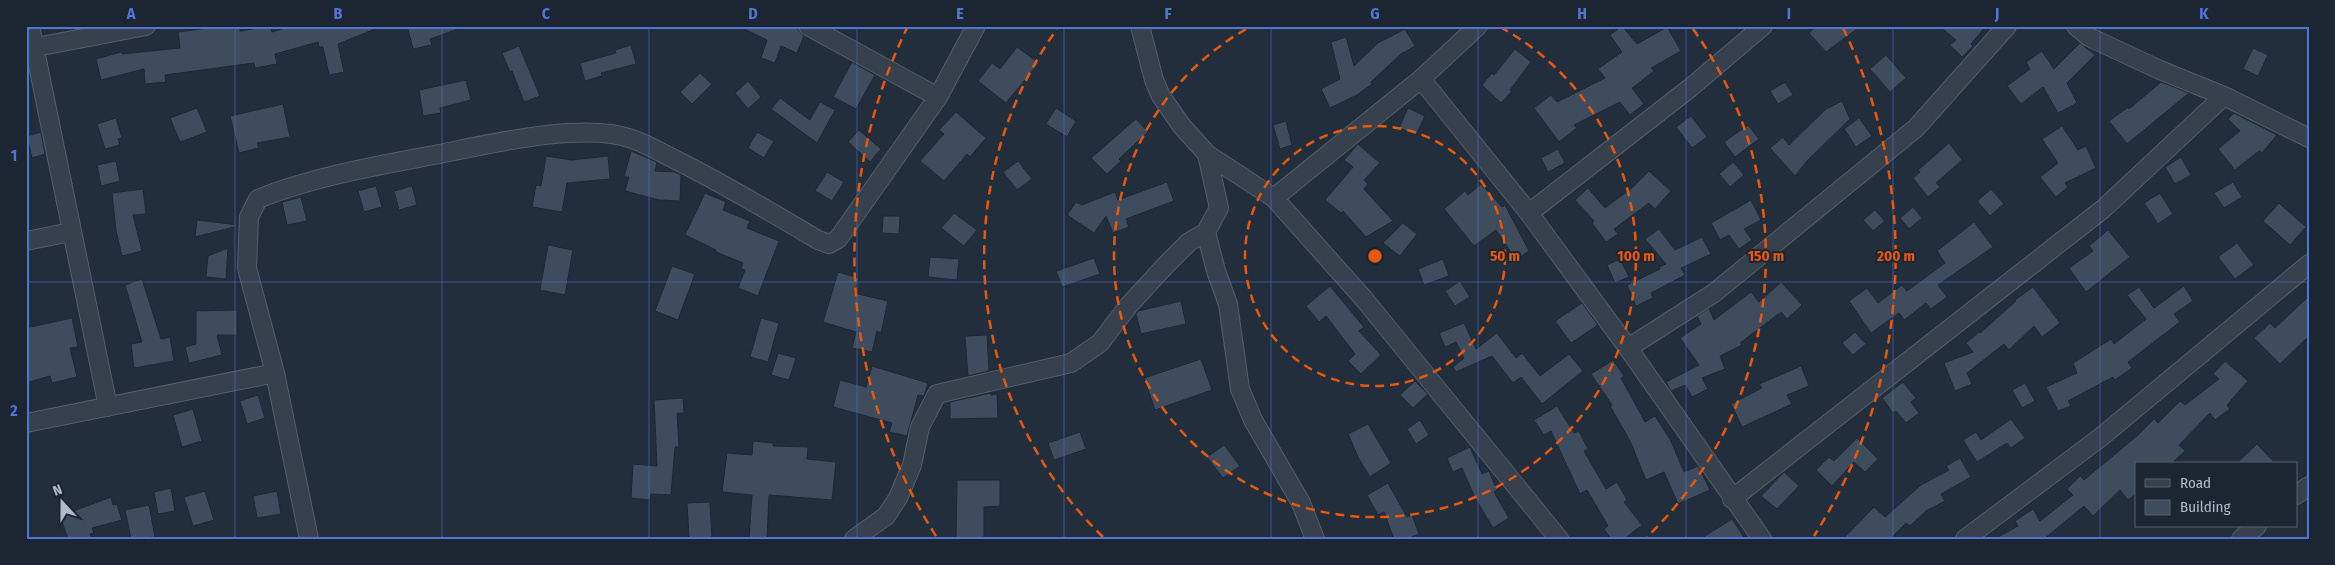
<svg xmlns="http://www.w3.org/2000/svg" width="2335" height="565" font-family="'Fira Sans Condensed',sans-serif">
  <rect width="100%" height="100%" fill="#232e3d"/>
  <path fill="#3f4c5d" stroke="#1e2734" d="M224,26H232L233,29L240,28V31L271,26L272,32L292,26L380,27L338,44L344,72L329,75L323,47H319L318,42L275,54L277,64L255,68L254,63L165,75L166,82L145,84L144,69L101,80L96,59L121,52L122,54L180,48L178,32Z
    M407,26H461V28L430,39L432,45L413,49Z
    M738,26H795L804,36L797,53L781,46L775,63L761,58L767,40Z
    M1622,26L1637,44L1667,27L1681,51L1651,68L1654,71L1632,88L1644,104L1630,115L1620,102L1574,125L1577,128L1559,142L1534,108L1551,95L1557,102L1605,78L1598,69L1622,52L1610,35Z
    M1816,26H1861L1826,52L1809,33Z
    M1939,26H1986L1971,44L1973,46L1962,57L1950,45L1956,40Z
    M1405,29L1415,46L1401,54L1371,82L1372,84L1357,95L1330,108L1321,89L1340,79L1331,42L1346,37L1354,66L1378,43Z
    M2080,43L2095,55L2067,83L2077,103L2058,113L2043,87L2021,104L2007,86L2030,69L2026,62L2042,51L2054,69Z
    M631,45L636,64L601,73L602,76L585,81L580,63L616,53L615,50Z
    M519,46L540,96L524,102L512,71L510,72L502,53Z
    M1017,47L1039,63L1006,103L978,81L992,63L1000,69Z
    M2253,48L2268,55L2258,76L2243,69Z
    M1515,49L1531,62L1510,90L1512,91L1501,103L1482,85L1492,73L1494,75Z
    M1886,55L1906,78L1890,92L1870,69Z
    M852,62L875,75L856,109L833,97Z
    M700,73L712,84L692,104L680,92Z
    M466,80L471,100L440,108L441,113L423,116L419,90Z
    M748,81L761,97L748,109L735,93Z
    M1785,82L1793,95L1778,104L1770,91Z
    M2161,82L2189,93L2127,144L2109,121L2128,107L2129,109Z
    M780,98L810,120L820,102L835,110L817,143L771,109Z
    M1842,101L1850,119L1807,161L1795,176L1770,148L1783,137L1789,145L1826,109Z
    M283,104L290,137L257,143L259,148L239,153L230,116Z
    M197,108L207,132L180,142L170,118Z
    M1056,108L1076,121L1067,137L1046,124Z
    M1408,108L1425,116L1416,135L1399,128Z
    M956,112L986,138L970,157L967,154L944,181L920,161L944,134L939,130Z
    M2234,113L2277,135L2262,153L2259,151L2235,170L2218,149L2240,131L2228,119Z
    M1691,116L1707,137L1692,148L1676,127Z
    M116,118L122,138L118,139L120,145L105,149L97,124Z
    M1859,118L1872,136L1856,147L1844,129Z
    M1136,119L1148,132L1119,159L1121,161L1107,174L1091,158Z
    M1286,121L1292,145L1280,149L1273,125Z
    M1748,125L1759,139L1735,157L1724,142Z
    M2062,126L2078,150L2086,146L2096,168L2065,183L2068,187L2056,197L2040,177L2058,163L2042,139Z
    M859,130L881,149L870,162L848,142Z
    M41,132L45,154L32,158L27,136Z
    M757,132L774,141L764,158L748,148Z
    M1949,143L1962,160L1936,183L1940,187L1928,197L1913,178L1920,172L1918,170Z
    M1358,144L1380,163L1364,180L1368,184L1364,189L1393,221L1366,237L1343,211L1341,213L1325,200L1353,167L1344,160Z
    M1558,149L1565,163L1548,172L1541,158Z
    M631,151L657,162L655,171L675,172L681,175L680,201L659,200L625,191L629,177H624Z
    M546,156L572,160L608,156L610,179L567,183L562,212L532,207L536,185L541,186Z
    M2181,157L2191,175L2175,184L2165,167Z
    M116,161L120,181L101,186L97,165Z
    M1018,161L1032,179L1017,190L1003,172Z
    M1733,162L1744,175L1730,187L1719,174Z
    M1649,171L1671,191L1655,209L1649,203L1614,229L1618,234L1606,242L1592,223L1594,221L1575,200L1588,188L1605,208L1633,187Z
    M827,172L844,182L832,201L815,191Z
    M1167,182L1174,201L1126,219L1129,227L1113,233L1106,216L1094,233L1067,215L1076,202L1082,205L1115,192L1118,200Z
    M2233,182L2242,197L2224,208L2214,193Z
    M1481,184L1502,207L1505,205L1529,251L1516,260L1496,230L1474,246L1444,209L1465,191L1468,195Z
    M376,186L382,207L364,212L358,191Z
    M412,186L417,205L399,210L394,191Z
    M143,189L146,214L133,215L142,251L122,256L116,231L112,193Z
    M1991,189L2004,204L1990,216L1977,201Z
    M705,193L726,202L723,210L750,221L747,228L779,241L758,296L738,288L745,270L741,269L743,263L716,252V250L685,235Z
    M2160,193L2173,214L2158,224L2144,203Z
    M301,197L307,221L287,225L282,202Z
    M1751,200L1761,220L1744,229L1752,240L1739,249L1729,235L1720,240L1711,223Z
    M2279,203L2306,227L2290,245L2263,221Z
    M1913,207L1922,218L1909,229L1900,218Z
    M1875,210L1885,221L1873,231L1863,220Z
    M954,213L977,230L964,246L941,228Z
    M883,216H900L899,234L882,233Z
    M197,220L238,225V226L195,237Z
    M1974,222L1993,247L1938,285L1947,297L1931,309L1926,303L1904,320L1899,313L1871,333L1849,301L1867,288L1878,303L1902,285L1907,291L1945,263L1937,251Z
    M1403,223L1417,234L1400,256L1383,243Z
    M1659,229L1675,250L1702,237L1711,254L1681,268L1685,275L1651,293L1653,298L1636,306L1627,285L1660,269L1659,267L1666,264L1645,239Z
    M2108,230L2130,257L2086,292L2069,268L2093,251L2089,246Z
    M2237,243L2254,265L2235,279L2218,257Z
    M548,245L573,250L565,295L540,290Z
    M228,248L226,279L206,277L208,256Z
    M930,257L959,259L957,280L928,277Z
    M1094,258L1100,274L1062,287L1056,271Z
    M1443,259L1449,276L1424,285L1418,269Z
    M1620,259L1629,277L1615,283L1607,265Z
    M672,266L695,274L678,320L655,311Z
    M838,272L859,278L854,293L888,301L881,333L877,331L872,352L852,348L856,332L823,322Z
    M142,279L161,339L170,337L174,361L134,368L131,344L142,342L125,285Z
    M1460,281L1470,297L1455,306L1445,291Z
    M1781,282L1802,305L1787,319L1781,312L1740,343L1742,345L1720,356L1725,369L1702,378L1708,389L1692,397L1685,385L1671,391L1666,382L1699,365L1680,338L1701,324L1697,316L1709,308L1714,320L1751,292L1759,302Z
    M1330,286L1364,327L1359,331L1381,355L1361,374L1348,361L1355,354L1326,316L1319,322L1306,306Z
    M2184,286L2193,301L2174,314L2180,322L2128,362L2132,368L2115,380L2113,377L2068,401L2071,406L2058,411L2046,387L2077,373L2073,363L2111,339L2114,344L2146,319L2127,295L2139,287L2154,308Z
    M2033,287L2060,323L2042,337L2034,326L2009,350L2004,344L1967,373L1972,384L1955,391L1944,363L1973,352L1966,343L1979,332L1980,333L2016,301L2015,300Z
    M2309,296V336L2280,364L2254,338L2270,323L2275,328Z
    M1181,301L1186,324L1141,334L1136,314L1138,311Z
    M1582,303L1598,325L1571,343L1555,321Z
    M237,310V335H217L222,355L189,363L185,347L196,344V311Z
    M72,318L78,347L70,348L77,377L52,383L50,376L26,383V328Z
    M761,318L779,323L768,362L750,357Z
    M1464,323L1476,349L1497,333L1516,358L1522,353L1540,376L1569,354L1583,371L1542,404L1521,377L1513,383L1492,356L1456,372L1453,367L1464,358L1456,342L1445,347L1439,333Z
    M1855,332L1866,344L1853,355L1842,343Z
    M987,335L989,371L968,376L965,336Z
    M778,353L796,358L789,380L771,375Z
    M1201,359L1212,390L1155,410L1144,378Z
    M1613,360L1624,376L1621,378L1645,422L1655,416L1670,439L1684,472L1698,466L1710,490L1678,504L1664,472L1646,480L1630,441L1610,406L1612,405L1591,374Z
    M2225,361L2248,381L2227,405L2230,409L2215,420L2210,413L2179,445L2185,451L2171,464H2136V494L2128,500L2120,490L2093,516L2084,506L2044,539H1994L2018,526L2015,521L2033,509L2040,521L2073,495L2067,489L2080,476L2084,480L2138,435L2154,419L2158,423L2180,401L2185,405L2219,379L2213,374Z
    M872,366L928,383L924,396L918,395L907,436L889,432L892,423L833,407L840,380L866,387Z
    M1801,366L1809,386L1787,395L1792,404L1742,427L1731,404L1762,388L1759,384Z
    M1415,381L1428,394L1413,408L1400,395Z
    M1903,382L1916,398L1911,402L1919,413L1906,423L1896,411L1893,413L1882,398Z
    M2025,383L2035,401L2022,408L2012,390Z
    M991,393V395L997,394L998,418L950,419V402Z
    M258,395L265,418L247,424L240,401Z
    M683,398L684,413H677L679,447H675L671,495L651,494L650,500L631,498L633,464L657,466L654,400Z
    M1557,406L1574,433L1579,431L1588,449L1584,451L1606,489L1617,482L1627,500L1624,502L1642,525L1624,539H1611L1604,529L1608,526L1587,490L1580,494L1551,431L1544,435L1534,420Z
    M193,409L202,441L182,447L173,415Z
    M2011,419L2025,438L2011,448L2007,443L1977,462L1963,440L1976,432L1981,440Z
    M1420,420L1429,435L1416,444L1407,429Z
    M1368,424L1391,463L1370,477L1359,459L1348,434Z
    M1080,432L1086,449L1054,460L1048,443Z
    M1857,438L1878,459L1865,472L1854,462L1832,486L1816,470L1829,457L1834,461Z
    M753,441L773,443V446L808,447L807,459L836,462L832,500L769,495L767,539H749L752,495L722,492L727,453L752,455Z
    M2257,444L2276,464H2236Z
    M1224,445L1240,466L1223,478L1207,457Z
    M1470,447L1482,474L1489,471L1497,490L1494,492L1509,518L1493,528L1475,498L1462,468L1453,472L1447,458Z
    M1960,458L1971,477L1941,494L1945,501L1926,511L1910,526L1906,523L1890,539H1843L1874,507L1885,517L1921,485L1949,470L1946,466Z
    M1784,472L1799,486L1777,509L1761,496Z
    M957,480H1000V506L984,507V539H956Z
    M1388,483L1407,517L1412,515L1419,534L1407,539H1394L1384,512L1378,515L1367,495Z
    M171,488L175,511L158,514L154,492Z
    M205,491L214,520L193,526L184,497Z
    M277,491L281,514L257,518L253,496Z
    M111,497L113,505L117,504L122,520L92,528L94,533L90,534L92,539H68L60,516Z
    M710,502L712,539H689L687,503Z
    M149,505L155,537L131,539L125,510Z
    M1732,519L1745,539H1700Z"/>
  <g fill="none" stroke-linecap="round" stroke-linejoin="round">
    <g stroke="#555e6b" stroke-width="20">
      <path id="street" d="M30,26L108,407
        M1140,26L1154,80L1161,96L1181,125L1207,154L1274,198L1364,299L1559,539
        M2076,26L2089,37L2160,70L2224,96L2309,138
        M26,49L146,26
        M1421,79L1529,213L1628,348L1762,539
        M938,97L976,26
        M1207,154L1219,208L1206,232L1216,271L1228,304L1240,389L1253,420L1301,503L1315,539
        M1274,198L1421,79L1478,26
        M1529,213L1690,88L1763,26
        M26,241L71,232
        M1628,348L1714,293L1916,128L2007,26
        M26,423L275,373
        M2296,495L2309,486
        M1732,499L2103,209L2224,96
        M309,539L275,373L247,268L249,217L258,199C312,177 376,166 434,155C485,145 583,121 632,139C647,144 662,153 676,160C726,185 771,212 818,240L829,244L838,239L938,97L808,26
        M854,539L886,516L898,498L912,465L920,427L937,394L1071,363L1100,343L1129,305L1166,265L1189,242L1206,232
        M1965,539L2101,437L2309,264
        M2241,539L2257,526"/>
    </g>
    <use href="#street" stroke="#37404d" stroke-width="18"/>
  </g>
  <path fill="none" stroke="#5274d3" stroke-width="1" stroke-opacity="0.55" d="M235,26V539M442,26V539M649,26V539M857,26V539M1064,26V539M1271,26V539M1478,26V539M1686,26V539M1893,26V539M2100,26V539M26,282H2309"/>
  <g fill="none" stroke="#e8590c" stroke-width="2.5" stroke-dasharray="9 6">
    <circle cx="1375" cy="256" r="130"/>
    <path d="M1500 27A261 261 0 1 1 1250 27"/>
    <path d="M1103 537A391 391 0 0 1 1057 29M1693 29A391 391 0 0 1 1647 537"/>
    <path d="M936 536A521 521 0 0 1 907 28M1843 28A521 521 0 0 1 1814 536"/>
  </g>
  <circle cx="1375" cy="256" r="8" fill="#e8590c" stroke="#1c2532" stroke-width="2.5"/>
  <g font-size="15" text-anchor="middle" font-weight="bold" fill="#e8590c" stroke="#1c2532" stroke-width="4" stroke-linejoin="round" paint-order="stroke">
    <text x="1505" y="261">50 m</text>
    <text x="1636" y="261">100 m</text>
    <text x="1766" y="261">150 m</text>
    <text x="1896" y="261">200 m</text>
  </g>
  <rect width="2335" height="565" fill="none" stroke="#1c2532" stroke-width="55"/>
  <rect x="2135" y="462" width="162" height="65" fill="#1c2532" stroke="#58616e"/>
  <rect x="2145" y="479" width="25" height="8" fill="#37404d" stroke="#58616e"/>
  <text x="2180" y="488" font-size="15" fill="#b3bbc9">Road</text>
  <rect x="2145" y="500" width="25" height="15" fill="#3f4c5d" stroke="#58616e"/>
  <text x="2180" y="512" font-size="15" fill="#b3bbc9">Building</text>
  <g transform="translate(62 502) rotate(339)" stroke="#1c2532" stroke-width="4" paint-order="stroke">
  <path d="M0-4L9 19L0 12L-9 19Z" fill="#b3bbc9"/>
  <text y="-8" font-size="14" font-weight="bold" text-anchor="middle" fill="#b3bbc9">N</text>
  </g>
  <rect x="28" y="28" width="2280" height="510" fill="none" stroke="#5274d3" stroke-width="2"/>
  <g font-size="16" text-anchor="middle" font-weight="bold" fill="#5274d3">
    <text x="131" y="19">A</text>
    <text x="338" y="19">B</text>
    <text x="546" y="19">C</text>
    <text x="753" y="19">D</text>
    <text x="960" y="19">E</text>
    <text x="1168" y="19">F</text>
    <text x="1375" y="19">G</text>
    <text x="1582" y="19">H</text>
    <text x="1789" y="19">I</text>
    <text x="1997" y="19">J</text>
    <text x="2204" y="19">K</text>
    <text x="14" y="161">1</text>
    <text x="14" y="416">2</text>
  </g>
</svg>
